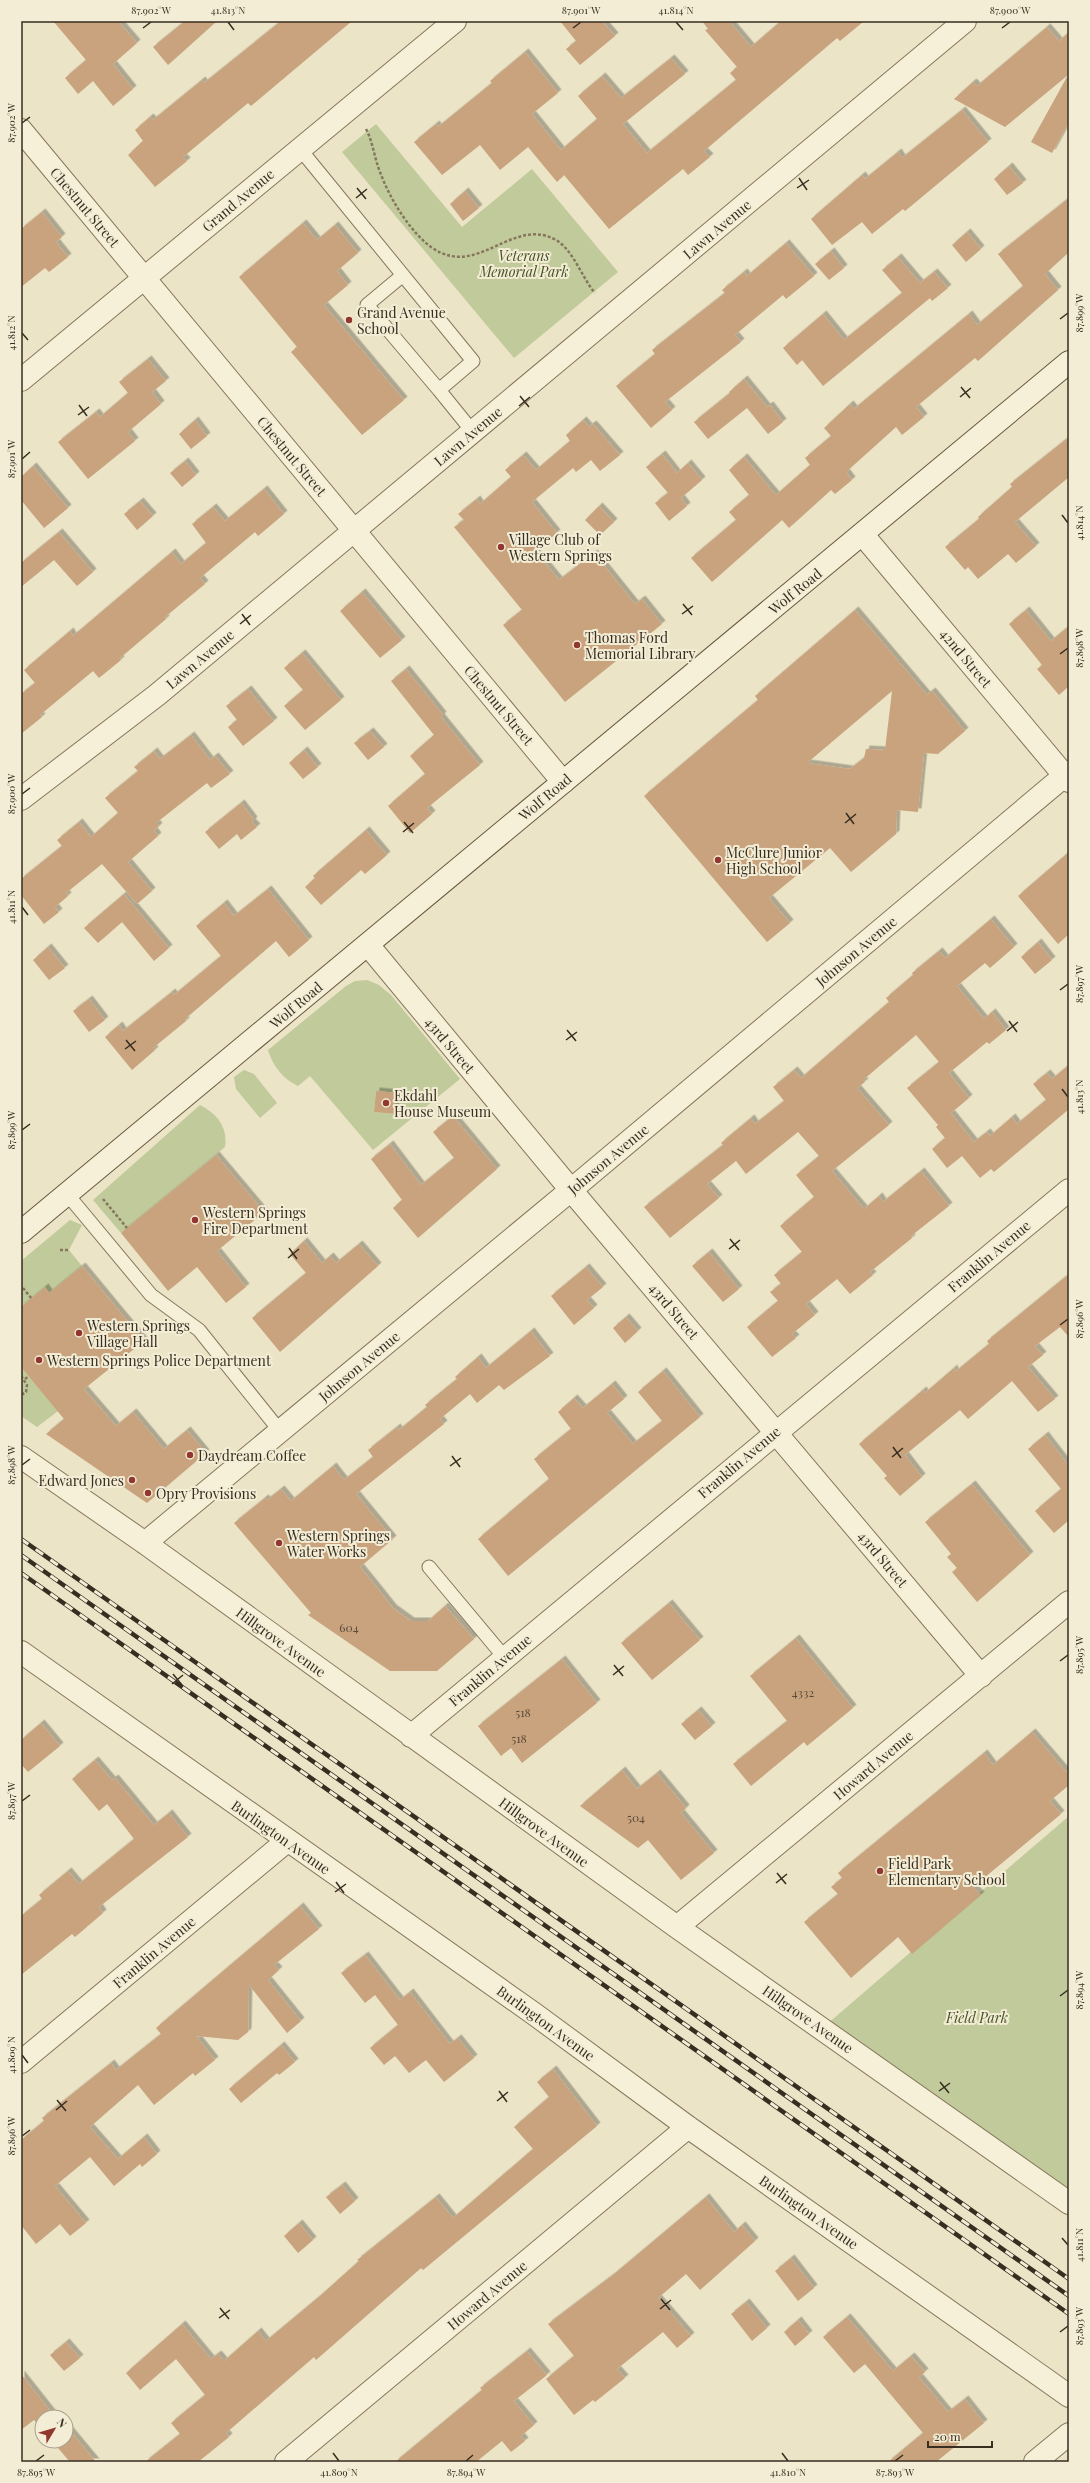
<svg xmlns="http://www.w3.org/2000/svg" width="1090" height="2483" font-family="'Playfair Display',serif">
  <defs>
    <filter id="shadow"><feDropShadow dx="3.5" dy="-3.5" stdDeviation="0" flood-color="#0004"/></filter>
  </defs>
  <rect width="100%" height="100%" fill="#ece4c6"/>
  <path fill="#c0ca9a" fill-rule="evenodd" d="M376,124L462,227L532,169L618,272L514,358L342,152Z
    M367,980L379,985L391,995L460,1079L373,1150L310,1076L298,1086C284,1080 272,1065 268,1050L346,986L355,981ZM376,1091L397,1093L395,1114L374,1112Z
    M244,1070L254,1074L277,1103L260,1118L236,1089L234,1077Z
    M200,1105C218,1114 228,1128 225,1147L121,1233L93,1200Z
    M70,1220L82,1225L69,1250L82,1266L49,1293L45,1287L21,1307V1261Z
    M21,1367L58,1411L37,1427L21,1416Z
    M1069,1816V2191L826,2025Z"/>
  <path fill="#c8a37e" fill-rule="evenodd" filter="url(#shadow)" d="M53,21H118L137,43L113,64L133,89L113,106L93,81L78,94L65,78L86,60Z
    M185,21H217L168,65L153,47Z
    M281,21H352L251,106L248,103L183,157L187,161L155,187L128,155L143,141L135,130L150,117L153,120L202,80L204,83Z
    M560,21H602L615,36L580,65L566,49L576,41Z
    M702,21H729L751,47L781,21H864L840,41L837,38L704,151L710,157L688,175L683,169L609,229L564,175L557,182L528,147L500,170L480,145L442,175L414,142L436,124L438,127L492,83L490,81L525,52L558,93L532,114L561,150L597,119L578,96L602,76L621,98L671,58L685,74L623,124L647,153L736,80L730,73L737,67L705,30L708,29Z
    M1047,27L1059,41L1069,32V122L1052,153L1031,142L1068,75L1005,127L954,99L973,82L977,86Z
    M962,110L988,142L905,211L903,209L872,234L862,222L832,245L811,219L862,175L865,179L898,152L902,158Z
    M1009,166L1023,183L1007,195L994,179Z
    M465,191L479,208L463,221L450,204Z
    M1069,198V252L1045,274L1058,290L978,361L975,358L916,407L924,417L902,435L896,427L846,472L852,480L835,494L831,490L789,528L782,520L712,582L691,558L736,520L729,512L749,495L729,470L744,457L776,495L810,465L805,458L831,436L824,428L850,404L854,409L969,314L977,325L1023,286L998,254Z
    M42,212L62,237L56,242L68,257L49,272L45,268L21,287V229Z
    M303,223L317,240L335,225L358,253L337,271L348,285L324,305L404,400L362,435L291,352L297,347L239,277Z
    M967,232L981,249L966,262L952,245Z
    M786,243L814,276L786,299L783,295L735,335L741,342L665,402L672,410L651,428L616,386L655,354L652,350L725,293L722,290L744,272L747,276Z
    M831,251L844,268L829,280L815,264Z
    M898,257L920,283L934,272L948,288L932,301L930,298L823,386L802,360L797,365L783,348L823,314L844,340L902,293L882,270Z
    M148,359L166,381L152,392L161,404L128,432L135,441L88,479L58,442L96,412L100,417L128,393L119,382Z
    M744,379L767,407L770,405L783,422L768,434L747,408L708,439L694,422L730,393L729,392Z
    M195,420L207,436L191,449L179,434Z
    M583,420L589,427L593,424L620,455L600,471L591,460L576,472L573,468L532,502L557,533L535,551L559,580L594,553L635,604L642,599L662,624L565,702L503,625L522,610L454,527L464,520L458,514L477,499L480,504L511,477L505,470L523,455L536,470L570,441L566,435Z
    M1069,437V477L1015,522L1036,546L1016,563L1008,554L978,579L968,567L965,570L945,547L979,519L978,517L1012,487L1010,484Z
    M662,454L677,473L688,463L702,480L681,498L687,506L669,521L655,503L668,493L646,467Z
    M185,461L196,475L182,487L170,473Z
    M33,466L68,508L44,528L21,500V477Z
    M264,489L284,514L258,536L255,532L200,578L205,584L165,617L166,619L120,658L121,660L99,678L93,671L40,715L42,717L21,734V694L35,683L24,670L70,631L73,636L172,552L181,564L206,543L192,524L213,507L225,521Z
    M140,501L153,516L137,530L124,514Z
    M599,506L614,522L600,535L585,520Z
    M59,532L93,572L77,586L54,560L21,587V563Z
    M362,592L402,640L380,658L340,611Z
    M855,610L927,695L932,691L965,731L938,754L924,753L918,812L897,810L896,834L851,872L830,848L769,898L790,923L767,942L644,796L758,700L755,696ZM892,691L885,750L866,749L864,758L850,769L807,763Z
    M1026,610L1051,641L1069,626V686L1059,695L1037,669L1042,665L1009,624Z
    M302,653L341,700L305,730L284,706L303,690L284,668Z
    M406,669L443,715L441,717L480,765L427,808L432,814L410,833L388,806L425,774L410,756L434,735L391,681Z
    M248,689L274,721L243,746L228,727L237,720L226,706Z
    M370,731L384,747L368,760L354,743Z
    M191,735L210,760L215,756L230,774L211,788L207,783L156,823L159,826L154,831L158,836L128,862L152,891L137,904L102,864L66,893L68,896L55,907L59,912L44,924L21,895V879L62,846L57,840L79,822L91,837L118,813L105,798L138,771L134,767L154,751L160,759Z
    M304,750L318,767L303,779L289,763Z
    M241,803L254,820L252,822L257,827L241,840L237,834L219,849L205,832Z
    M366,830L387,855L365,874L361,870L321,905L305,887L315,878L313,876Z
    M1069,852V934L1058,944L1018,896Z
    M268,889L309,940L289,957L276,941L185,1019L186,1021L153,1048L155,1050L132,1070L105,1037L119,1025L123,1031L172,992L174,995L221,956L196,926L224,903L234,916Z
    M124,894L169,948L154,961L122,922L98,943L84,928Z
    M991,919L1014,947L990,968L985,963L957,986L984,1019L992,1012L1006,1030L989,1044L987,1042L949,1073L969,1098L951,1113L974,1142L987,1132L990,1136L1012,1117L1017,1124L1046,1100L1033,1084L1047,1073L1052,1079L1069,1065V1109L994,1172L991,1169L980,1178L962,1156L947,1168L932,1149L945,1138L936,1127L938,1125L907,1088L939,1062L916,1035L863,1080L865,1082L857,1088L889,1125L832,1171L864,1209L879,1196L883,1202L921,1171L949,1206L911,1236L912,1238L870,1272L873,1275L850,1294L837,1279L806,1304L815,1315L792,1334L796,1338L772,1357L747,1327L778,1301L770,1292L781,1284L774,1275L802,1252L780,1226L814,1197L796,1175L819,1156L798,1132L746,1174L736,1161L707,1184L719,1198L670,1238L644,1207L723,1145L721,1143L751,1118L755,1124L784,1101L773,1087L794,1070L801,1078L889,1002L886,998L913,975L912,973L939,951L945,958Z
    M1038,942L1052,960L1035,974L1021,957Z
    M48,947L65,968L49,980L33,960Z
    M89,999L105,1020L89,1032L73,1011Z
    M376,1091L397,1093L395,1114L374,1112Z
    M453,1116L497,1169L418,1238L393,1208L402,1200L371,1159L390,1144L421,1185L454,1158L433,1132Z
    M216,1155L264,1212L217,1251L246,1287L226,1303L197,1267L168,1291L121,1233Z
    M304,1241L322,1263L330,1256L336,1263L359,1244L378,1266L280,1352L252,1318L306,1273L290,1254Z
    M709,1252L739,1289L723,1302L692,1266Z
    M82,1266L144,1341L84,1389L116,1426L133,1412L164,1449L187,1430L206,1453L147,1503L46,1434L64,1419L21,1367V1307L45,1287L49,1293Z
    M586,1267L603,1287L587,1300L594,1308L574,1325L551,1296Z
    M1069,1274V1337L1060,1327L1035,1346L1043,1355L1028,1367L1055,1399L1038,1412L1012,1381L968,1419L960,1410L905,1455L922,1477L900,1496L884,1478L887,1476L859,1444L923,1390L925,1393L954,1368L955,1372L989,1344L987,1341Z
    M626,1317L638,1331L625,1343L613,1328Z
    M531,1331L550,1356L504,1390L499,1385L477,1403L470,1394L440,1419L444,1424L356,1494L393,1539L360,1567L378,1589L393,1608L411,1621H428L445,1606L474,1639L437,1671H390L308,1615L311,1613L234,1523L265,1498L267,1500L281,1489L291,1501L333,1466L344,1480L373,1457L368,1450L397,1427L399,1430L427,1407L425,1405L457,1379L455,1377L478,1357L486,1368Z
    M663,1371L700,1417L508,1576L478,1539L549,1479L534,1459L571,1429L558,1412L574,1398L583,1408L612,1384L624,1399L607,1413L633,1444L662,1421L638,1392Z
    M1045,1435L1069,1466V1520L1054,1533L1035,1511L1061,1489L1028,1449Z
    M972,1484L1030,1555L977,1602L952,1572L957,1568L947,1557L951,1554L925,1522Z
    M669,1603L700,1640L652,1680L621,1643Z
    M796,1638L853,1708L807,1746L804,1742L751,1786L733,1764L787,1721L750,1676Z
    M562,1659L597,1703L522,1763L511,1748L501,1756L478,1726Z
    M698,1710L712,1726L695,1740L681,1724Z
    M41,1723L60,1746L28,1772L21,1764V1740Z
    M1032,1732L1069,1775V1785L1050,1801L1061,1814L973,1887L981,1895L912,1954L898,1937L851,1978L804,1922L838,1894L831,1887L842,1878L838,1873L984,1753L993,1765Z
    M95,1760L112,1780L115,1778L154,1825L169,1813L188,1837L99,1907L103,1913L75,1937L72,1934L21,1975V1916L42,1899L39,1895L68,1871L79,1884L134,1839L107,1804L99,1811L72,1779Z
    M622,1770L637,1789L657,1773L686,1808L681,1813L714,1853L681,1880L648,1840L638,1848L580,1806Z
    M300,1906L319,1929L274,1965L279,1970L268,1980L301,2021L287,2033L249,1985L248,2032L238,2040L196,2036L215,2060L195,2076L193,2073L154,2105L138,2085L90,2127L118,2159L144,2137L157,2154L142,2167L140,2164L114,2186L90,2157L55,2186L86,2223L70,2236L60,2224L36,2244L21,2225V2140L44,2121L42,2118L111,2063L116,2070L161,2034L156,2028Z
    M365,1955L400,2000L410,1992L450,2044L458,2038L474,2058L444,2082L426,2060L409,2073L395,2056L384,2065L370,2048L398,2025L375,1995L365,2003L341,1973Z
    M281,2045L295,2062L279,2075L277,2073L241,2103L229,2089Z
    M553,2069L597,2126L423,2270L421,2268L316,2360L314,2357L226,2433L229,2437L198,2462H145L180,2434L171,2423L205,2395L176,2359L140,2390L126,2373L182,2324L211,2359L218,2354L224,2361L258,2331L266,2341L320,2296L359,2261L357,2260L436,2197L453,2218L533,2149L514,2127L549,2097L537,2082Z
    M342,2185L355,2201L340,2214L326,2197Z
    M706,2197L734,2232L742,2225L755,2241L700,2290L686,2274L658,2298L691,2336L677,2348L663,2332L617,2369L625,2378L595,2402L593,2400L574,2415L546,2379L574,2356L548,2324L613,2275Z
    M299,2223L313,2240L298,2253L284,2236Z
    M791,2258L814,2288L798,2301L775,2271Z
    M746,2302L767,2328L752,2341L731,2314Z
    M847,2317L893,2371L911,2356L925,2372L919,2377L948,2412L965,2399L984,2423L936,2462H888L923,2433L865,2364L854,2373L823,2337Z
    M798,2320L809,2334L795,2346L784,2332Z
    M66,2342L80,2358L64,2371L50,2355Z
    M527,2351L547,2375L514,2401L534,2425L521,2436L525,2441L511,2452L502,2441L476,2462H395L482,2390L480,2388Z
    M21,2374L55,2417H42V2429L34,2420L21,2430Z
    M66,2426L96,2462H70L52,2441H66Z"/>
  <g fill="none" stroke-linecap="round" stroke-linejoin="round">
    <g stroke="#86765d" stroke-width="15">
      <path id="lane" d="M300,149L473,361L439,390L473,432
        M403,275L367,305L439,390
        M67,1194L151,1295L199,1330L280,1431
        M429,1567L505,1658"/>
    </g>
    <g stroke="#86765d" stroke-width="24">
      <path id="street" d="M21,130L563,782
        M21,380L455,21
        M863,535L1069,781
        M21,799L157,695L965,21
        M368,945L571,1190L981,1676
        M21,1457L145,1543L677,1927L1069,2203
        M145,1543L571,1190L1069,772
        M21,1652L533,2013L688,2127L1069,2396
        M411,1736L1069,1190
        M677,1927L1069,1602
        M21,2062L287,1841
        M286,2462L688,2127
        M1035,2462L1069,2434"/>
    </g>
    <g stroke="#685740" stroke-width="24">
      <path id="secondary" d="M21,1232L1069,362"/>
    </g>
    <path stroke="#86765d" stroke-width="2.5" stroke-dasharray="3 2" stroke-linecap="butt" d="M366,129C373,142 374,157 380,172C387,191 398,211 411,227C468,300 506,212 556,240C574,251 582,278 595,293
      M103,1199L127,1228
      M60,1250H69
      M23,1288L32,1299
      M21,1376L27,1385L26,1392L21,1395
      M25,1379L29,1376"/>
    <use href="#lane" stroke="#f7f0d9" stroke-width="13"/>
    <use href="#street" stroke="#f7f0d9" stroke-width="22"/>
    <use href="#secondary" stroke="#f7f0d9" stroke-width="22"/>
    <g stroke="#372d20" stroke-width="4.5">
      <path id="rail" d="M21,1539L1069,2279
        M21,1555L1069,2296
        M21,1573L1069,2314"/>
    </g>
    <use href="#rail" stroke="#f4edd5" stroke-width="3" stroke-dasharray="9" stroke-linecap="butt"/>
  </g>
  <path fill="none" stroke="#372d20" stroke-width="1.5" d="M228,22L234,30M676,22L683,30M143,28L151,22M573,28L581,22M1002,28L1010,22M22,123L30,117M799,178L807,190M357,188L366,199M797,188L809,180M356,198L367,189M1060,319L1068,313M22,333L28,340M961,387L970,398M520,396L529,407M960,397L971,388M79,405L87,416M519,406L530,397M78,415L89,407M22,459L30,452M1062,515L1068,523M683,604L692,615M242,614L250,625M682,614L693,606M240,624L251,615M1060,654L1068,648M22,794L30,788M846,813L854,824M404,822L413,833M845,823L856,814M403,832L414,823M22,907L28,915M1060,990L1068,984M1009,1021L1017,1032M567,1030L576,1041M1007,1031L1018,1022M126,1040L135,1051M566,1040L577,1032M125,1049L136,1041M1062,1089L1068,1097M22,1130L30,1124M730,1239L739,1250M289,1248L297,1259M729,1249L740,1240M288,1258L299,1249M1060,1325L1068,1319M893,1447L901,1458M452,1456L460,1467M892,1457L903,1448M22,1465L30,1459M450,1466L461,1458M1060,1661L1068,1655M614,1665L623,1676M173,1674L182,1685M613,1675L624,1666M172,1684L183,1675M22,1801L30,1795M777,1873L786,1884M336,1882L344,1893M776,1883L787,1874M335,1892L346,1884M1060,1996L1068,1990M22,2055L28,2063M940,2082L949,2093M499,2091L507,2102M939,2091L950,2083M57,2100L66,2111M497,2101L508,2092M56,2110L67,2101M22,2136L30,2130M1062,2238L1068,2245M661,2299L670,2310M220,2308L229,2319M660,2309L671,2300M219,2318L230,2310M1060,2332L1068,2326M333,2453L339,2461M782,2453L788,2461M36,2461L44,2455M466,2461L473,2455M895,2461L903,2455"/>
  <g fill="#923730" stroke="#f4edd5" stroke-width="1.5">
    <circle cx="349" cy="320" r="4"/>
    <circle cx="501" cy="547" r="4"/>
    <circle cx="577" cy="645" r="4"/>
    <circle cx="718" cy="860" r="4"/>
    <circle cx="386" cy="1103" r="4"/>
    <circle cx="195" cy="1220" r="4"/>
    <circle cx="79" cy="1333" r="4"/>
    <circle cx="39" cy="1360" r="4"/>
    <circle cx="190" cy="1455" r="4"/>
    <circle cx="132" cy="1480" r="4"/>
    <circle cx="148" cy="1493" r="4"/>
    <circle cx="279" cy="1543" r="4"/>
    <circle cx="880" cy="1871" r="4"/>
  </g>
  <g text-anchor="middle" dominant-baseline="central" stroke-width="4" stroke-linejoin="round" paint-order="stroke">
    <g font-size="12" fill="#5b4a38">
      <text x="349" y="1627">604</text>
      <text x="803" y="1692">4332</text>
      <text x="523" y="1712">518</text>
      <text x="519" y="1738">518</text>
      <text x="636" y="1817">504</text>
    </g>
    <g font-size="14" fill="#372d20" stroke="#f4edd5">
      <text transform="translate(238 200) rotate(-40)">Grand Avenue</text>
      <text transform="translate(85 207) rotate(50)">Chestnut Street</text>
      <text transform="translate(717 229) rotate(-40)">Lawn Avenue</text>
      <text transform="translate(468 436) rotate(-40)">Lawn Avenue</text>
      <text transform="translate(292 456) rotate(50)">Chestnut Street</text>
      <text transform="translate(795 591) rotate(-39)">Wolf Road</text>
      <text transform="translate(966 658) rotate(50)">42nd Street</text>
      <text transform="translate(200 659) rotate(-40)">Lawn Avenue</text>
      <text transform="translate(499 705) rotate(50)">Chestnut Street</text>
      <text transform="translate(545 797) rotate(-40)">Wolf Road</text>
      <text transform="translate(856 951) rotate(-40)">Johnson Avenue</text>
      <text transform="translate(296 1005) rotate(-40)">Wolf Road</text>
      <text transform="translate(450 1045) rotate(50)">43rd Street</text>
      <text transform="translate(608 1159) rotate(-40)">Johnson Avenue</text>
      <text transform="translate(989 1256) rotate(-40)">Franklin Avenue</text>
      <text transform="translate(674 1311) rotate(50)">43rd Street</text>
      <text transform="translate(359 1366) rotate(-40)">Johnson Avenue</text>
      <text transform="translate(739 1462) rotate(-40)">Franklin Avenue</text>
      <text transform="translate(883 1559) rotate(50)">43rd Street</text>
      <text transform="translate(281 1642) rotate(36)">Hillgrove Avenue</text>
      <text transform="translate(490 1670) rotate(-40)">Franklin Avenue</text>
      <text transform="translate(873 1765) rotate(-40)">Howard Avenue</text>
      <text transform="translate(544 1832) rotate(36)">Hillgrove Avenue</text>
      <text transform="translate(281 1837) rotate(35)">Burlington Avenue</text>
      <text transform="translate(154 1952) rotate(-40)">Franklin Avenue</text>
      <text transform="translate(808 2019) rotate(35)">Hillgrove Avenue</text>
      <text transform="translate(546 2023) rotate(36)">Burlington Avenue</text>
      <text transform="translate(809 2212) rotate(35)">Burlington Avenue</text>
      <text transform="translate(487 2295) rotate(-40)">Howard Avenue</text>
    </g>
    <g font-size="14" font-style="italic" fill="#445327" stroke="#f4edd5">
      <text x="524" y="255">Veterans<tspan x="524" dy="16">Memorial Park</tspan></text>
      <text x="977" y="2017">Field Park</text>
    </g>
    <g font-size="14" fill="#372d20" stroke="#f4edd5" text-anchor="start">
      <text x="357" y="312">Grand Avenue<tspan x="357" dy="16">School</tspan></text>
      <text x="509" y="539">Village Club of<tspan x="509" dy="16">Western Springs</tspan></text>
      <text x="585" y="637">Thomas Ford<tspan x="585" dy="16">Memorial Library</tspan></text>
      <text x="726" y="852">McClure Junior<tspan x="726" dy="16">High School</tspan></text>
      <text x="394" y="1095">Ekdahl<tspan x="394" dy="16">House Museum</tspan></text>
      <text x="203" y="1212">Western Springs<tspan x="203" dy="16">Fire Department</tspan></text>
      <text x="87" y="1325">Western Springs<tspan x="87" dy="16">Village Hall</tspan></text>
      <text x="47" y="1360">Western Springs Police Department</text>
      <text x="198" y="1455">Daydream Coffee</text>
      <text x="124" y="1480" text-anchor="end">Edward Jones</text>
      <text x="156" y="1493">Opry Provisions</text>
      <text x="287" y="1535">Western Springs<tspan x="287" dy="16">Water Works</tspan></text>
      <text x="888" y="1863">Field Park<tspan x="888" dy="16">Elementary School</tspan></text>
    </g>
  </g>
  <rect width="1090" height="2483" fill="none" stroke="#f4edd5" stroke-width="44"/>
  <g transform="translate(54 2429) rotate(52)"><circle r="19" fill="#f4edd5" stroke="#a8a08d"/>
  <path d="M0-3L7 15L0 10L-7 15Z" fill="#923730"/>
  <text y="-6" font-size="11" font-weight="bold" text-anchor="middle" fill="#372d20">N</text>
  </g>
  <path d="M928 2441v6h64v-6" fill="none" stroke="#372d20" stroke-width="2"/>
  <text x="934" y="2441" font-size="12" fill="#372d20" stroke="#f4edd5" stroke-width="3" paint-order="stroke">20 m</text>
  <rect x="22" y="22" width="1046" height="2439" fill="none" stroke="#372d20" stroke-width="1.5"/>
  <g font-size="10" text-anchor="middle" fill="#372d20">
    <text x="151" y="14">87.902°W</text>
    <text x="228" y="14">41.813°N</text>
    <text x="581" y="14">87.901°W</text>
    <text x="676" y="14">41.814°N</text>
    <text x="1010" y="14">87.900°W</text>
    <text transform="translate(11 123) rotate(-90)" y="4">87.902°W</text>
    <text transform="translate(1079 313) rotate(-90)" y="4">87.899°W</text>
    <text transform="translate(11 333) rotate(-90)" y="4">41.812°N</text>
    <text transform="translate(11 459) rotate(-90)" y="4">87.901°W</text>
    <text transform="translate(1079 523) rotate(-90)" y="4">41.814°N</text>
    <text transform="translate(1079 648) rotate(-90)" y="4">87.898°W</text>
    <text transform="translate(11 794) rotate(-90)" y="4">87.900°W</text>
    <text transform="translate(11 907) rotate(-90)" y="4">41.811°N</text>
    <text transform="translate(1079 984) rotate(-90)" y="4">87.897°W</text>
    <text transform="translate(1079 1097) rotate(-90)" y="4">41.813°N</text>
    <text transform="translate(11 1130) rotate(-90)" y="4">87.899°W</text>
    <text transform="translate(1079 1319) rotate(-90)" y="4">87.896°W</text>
    <text transform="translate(11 1465) rotate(-90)" y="4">87.898°W</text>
    <text transform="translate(1079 1655) rotate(-90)" y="4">87.895°W</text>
    <text transform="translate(11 1801) rotate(-90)" y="4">87.897°W</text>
    <text transform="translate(1079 1990) rotate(-90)" y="4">87.894°W</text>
    <text transform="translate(11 2055) rotate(-90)" y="4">41.809°N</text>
    <text transform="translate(11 2136) rotate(-90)" y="4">87.896°W</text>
    <text transform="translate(1079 2245) rotate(-90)" y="4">41.811°N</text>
    <text transform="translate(1079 2326) rotate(-90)" y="4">87.893°W</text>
    <text x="36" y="2476">87.895°W</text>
    <text x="339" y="2476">41.809°N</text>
    <text x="466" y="2476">87.894°W</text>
    <text x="788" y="2476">41.810°N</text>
    <text x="895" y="2476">87.893°W</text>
  </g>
</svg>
